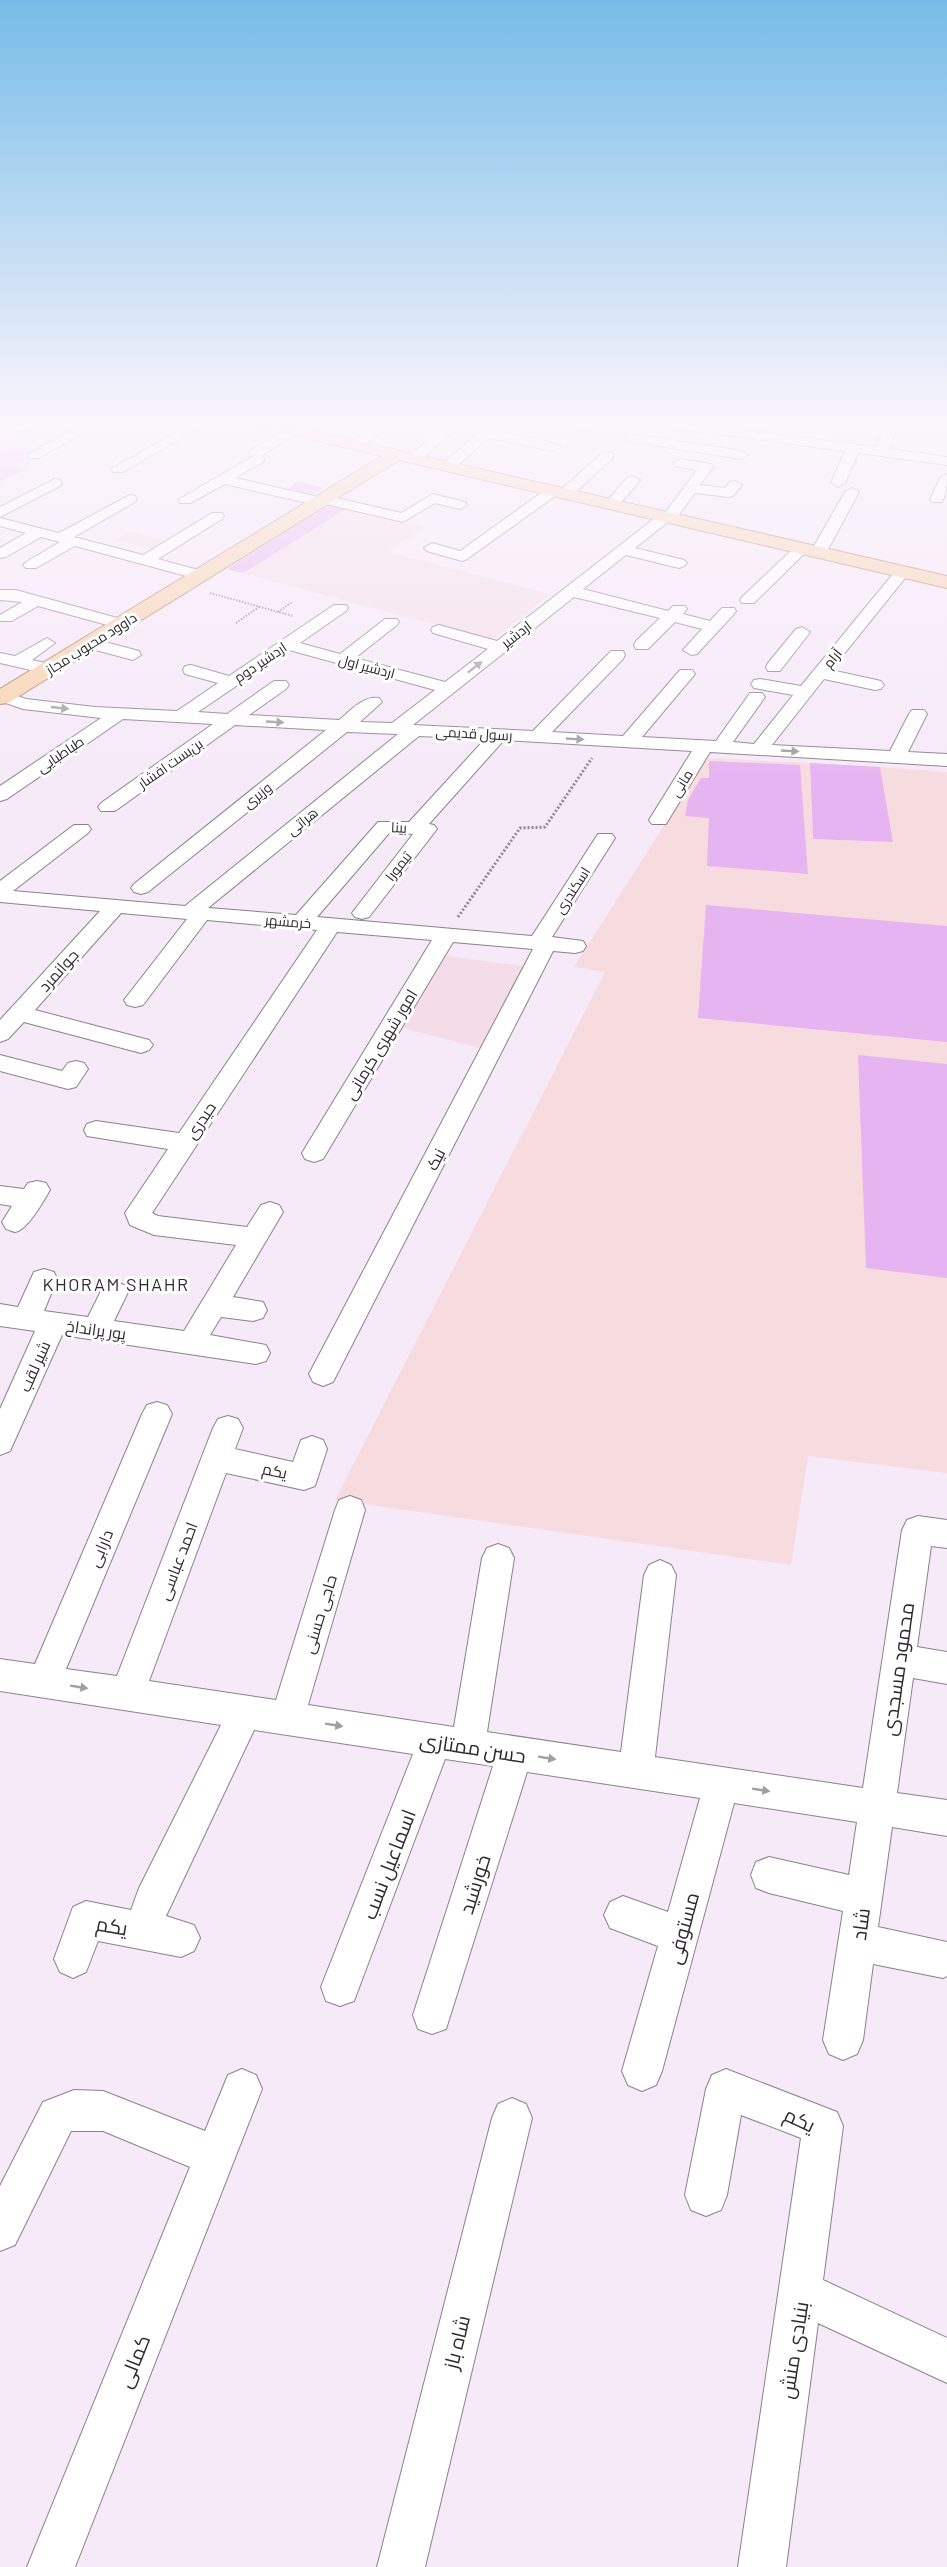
<svg xmlns="http://www.w3.org/2000/svg" width="947" height="2567" font-family="Barlow,Cairo,sans-serif">
  <rect width="100%" height="100%" fill="#f6e9f8"/>
  <path fill="#ecdbef" d="M0,424H19L0,434L47,445L25,459L40,463L0,482Z"/>
  <path fill="#f7dcdf" d="M707,758L810,763L813,839L893,842L880,767L947,772V1473L808,1456L791,1565L335,1500L605,972L574,967Z"/>
  <path fill="#f4dde8" d="M332,503L424,527L388,552L550,594L493,640L227,569Z
    M128,531L165,540L152,549L114,540Z
    M446,956L523,966L484,1049L403,1028Z"/>
  <path fill="#e6b4f1" d="M14,448L30,452L19,457L24,458L11,466L20,468L15,470L22,471L0,481V455Z
    M298,481L324,488L310,497L284,491Z
    M332,503L348,508L243,573L227,569Z
    M709,761L800,765L808,874L707,866L709,818L685,816L688,800L701,778H709Z
    M810,763L880,767L893,842L813,839Z
    M706,905L947,926V1042L698,1018Z
    M858,1055L947,1064V1278L866,1268Z"/>
  <g fill="none" stroke-linecap="round" stroke-linejoin="round">
    <g stroke="#8c818e" stroke-width="2">
      <path id="minor" d="M20,424H36L21,432L14,428Z
        M84,424H99L39,458H29L27,455Z
        M191,424H206L123,472H113L111,469Z
        M297,424H312L261,456L265,459L263,462L235,478L318,497L324,495L401,513L433,494L465,502L467,505L460,509L435,503L403,522L326,504L320,506L225,484L190,503H180L178,500L253,456L249,453L251,450Z
        M378,424L391,425L361,448H351L349,445L351,442Z
        M448,424H461L419,462H409L407,459L409,456Z
        M488,424H501L495,431L554,443L561,447L554,451L488,438L453,470H443L441,467L443,464Z
        M569,424H594L599,427L592,431L570,427Z
        M667,424H699L876,447L887,424H899L889,449L947,457V465L858,453L845,483L838,487L831,483L845,451L673,428Z
        M633,434L741,451L748,455L741,459L628,441L626,438L628,435Z
        M607,452L612,453L614,456L612,459L570,497L565,498L558,494L467,559L462,561L427,551L424,548L432,543L460,551L548,488L553,487L560,491L602,453Z
        M680,459L711,464L713,467L700,485L725,488L730,482L735,481L742,485L733,496L728,497L695,493L674,521L668,522L635,548L684,560L687,563L684,566L679,568L626,555L583,589L668,611L673,606H685L687,609L683,614L710,621L722,608H734L736,611L734,614L697,654L691,655L683,650L702,629L675,622L648,649H636L634,645L636,641L660,618L574,597L413,725L533,731L611,651H623L625,655L623,659L552,732L623,736L680,670H692L695,674L642,737L716,741L750,693H762L765,697L733,742L754,744L793,695L754,688L751,684L754,680L760,679L801,686L897,569L902,567L910,572L831,670L881,681L884,685L881,689L875,690L824,679L772,745L890,751L909,714L912,710H924L927,714L908,752L947,754V766L710,752L666,824H652L649,820L692,751L504,740L429,824L434,825L437,829L369,917L362,919L355,917L352,913L413,834L390,832L317,917L532,936L598,834H612L615,838L552,937L583,941L586,946L583,951L575,953L553,951L333,1382L323,1386L313,1382L309,1374L533,949L453,942L323,1159L314,1162L305,1159L302,1153L432,940L337,932L152,1213L158,1216L247,1227L261,1205L270,1202L279,1205L283,1212L233,1297L263,1302L267,1310L263,1318L253,1321L221,1317L210,1335L266,1345L270,1353L266,1361L256,1364L62,1335L10,1451L0,1455V1409L35,1331L0,1326V1304L18,1307L34,1272L44,1269L54,1272L57,1279L44,1311L88,1317L104,1285L114,1281L124,1285L128,1292L114,1321L184,1331L236,1245L154,1235L130,1225L125,1213L168,1149L87,1136L84,1130L87,1124L96,1121L179,1133L317,930L207,920L143,1005L135,1007L127,1005L124,1000L187,919L121,913L35,1010L149,1040L153,1045L149,1050L141,1053L24,1022L8,1039L0,1042V1020L100,911L0,902V881L74,825H88L91,829L88,833L13,891L185,906L398,734L347,732L148,892L141,894L134,892L131,888L134,884L326,730L235,725L115,811H101L98,807L101,803L213,724L123,719L7,799L0,801V786L101,718L23,709L0,701V690L26,699L95,707L177,711L218,683L185,674L183,670L185,666L191,665L229,676L334,605H346L348,608L346,611L300,643L340,654L385,619H397L399,622L397,625L355,658L445,682L488,649L433,633L431,630L433,627L439,625L497,641L660,514L665,513L697,470L675,466L673,463ZM289,650L435,690L392,723L360,722L382,702L379,698C364,695 350,711 339,720L249,715L286,689L289,685L286,681H274L227,714L198,712ZM419,736L485,739L409,822H378L296,915L208,908Z
        M947,474C947,484 947,493 942,502H932L930,499L940,478Z
        M633,476L640,480L638,483L616,508H606L604,505L606,502L628,477Z
        M55,479L60,480L62,483L60,486L0,517V507Z
        M852,488L859,492L826,553L818,558L813,556L810,553L845,492Z
        M130,495L135,496L137,499L135,502L74,537L143,555L212,513H222L224,516L222,519L158,559L206,572L209,575L206,578L201,580L75,546L36,568H26L23,565L26,562L60,542L41,537L6,557L0,558V548L26,533L0,526V518L59,533Z
        M801,544L806,546L809,549L806,552L754,603H742L740,600L742,597L796,546Z
        M0,590H16L128,621L130,624L122,629L38,606L12,621H0V615L22,602L0,600Z
        M802,627L810,632L808,635L780,671H768L766,667L768,663L796,629Z
        M47,638L55,643L32,660L54,665L56,669L54,673L48,674L0,663V653L15,656Z
        M90,638L139,651L141,655L133,660L84,647L82,643L84,639Z
        M0,1055L62,1071L68,1063L76,1061L84,1063L88,1069L76,1087L68,1089L0,1071Z
        M37,1181L46,1183L50,1190C44,1200 27,1231 15,1232C14,1232 7,1229 6,1229L2,1222L12,1206L0,1204V1186L24,1189L28,1183Z
        M157,1402L167,1405L172,1414L66,1669L117,1676L213,1428L218,1419L228,1416L238,1419L243,1428L235,1449L293,1462L301,1440L312,1436L323,1440L327,1449L315,1486L304,1490L226,1473L149,1681L276,1700L335,1510L339,1500L350,1496L361,1500L365,1510L308,1705L454,1727L482,1558L487,1548L498,1544L509,1548L514,1558L487,1732L621,1752L644,1575L649,1565L660,1560L671,1565L676,1575L655,1757L863,1788L902,1530L907,1520L918,1516L947,1520V1548L931,1546L917,1647L947,1652V1684L913,1678L897,1793L947,1800V1836L892,1827L878,1927L947,1942V1976L943,1978L873,1964L863,2040L857,2054L843,2060L829,2054L823,2040L843,1911L769,1893L756,1888L751,1875L756,1862L769,1857L849,1875L857,1822L734,1803L662,2071L656,2085L642,2091L628,2085L622,2071L658,1946L610,1928L604,1915L610,1902L623,1896L668,1912L700,1798L527,1772L446,2029L432,2034L418,2029L413,2015L493,1766L445,1759L354,2001L340,2006L326,2001L321,1987L413,1754L254,1730L166,1916L194,1925L200,1938L194,1951L181,1957L98,1941L86,1972L73,1978L60,1972L54,1959L73,1907L86,1901L131,1910L139,1888L221,1725L0,1691V1659L35,1664L142,1414L147,1405Z
        M242,2069L256,2075L262,2089L75,2567H27L190,2167L103,2131H71L15,2245L0,2251V2186L43,2102L74,2090L103,2091L205,2131L228,2075Z
        M726,2069L837,2112L843,2126L823,2280L947,2338V2383L818,2323L786,2567H738L801,2138L741,2115L727,2195L721,2210L706,2216L691,2210L685,2195L706,2089L712,2075Z
        M512,2098L526,2104L532,2118L425,2567H377L492,2118L498,2104Z"/>
    </g>
    <g stroke="#af835c" stroke-width="2">
      <path id="major" d="M256,424H283L947,576V588L399,460L8,703L0,704V689L382,456L258,427Z"/>
    </g>
    <path stroke="#918893" stroke-width="2" stroke-dasharray="1.5 1.5" stroke-linecap="butt" d="M210,593L293,616
      M278,612L292,602
      M236,623L259,607"/>
    <path stroke="#918893" stroke-width="3" stroke-dasharray="2 2" stroke-linecap="butt" d="M458,917L520,828L545,827L592,758"/>
    <use href="#minor" fill="#fff" fill-rule="evenodd"/>
    <use href="#major" fill="#f8d2ac" fill-rule="evenodd"/>
  </g>
  <defs><path id="oneway-solid" d="M-6-.8H1V-3.2L6.5 0L1 3.2V.8H-6Z" transform="scale(1.5)"/></defs>
  <g fill="#a19fa1">
    <use href="#oneway-solid" transform="translate(475 667) rotate(-38)"/>
    <use href="#oneway-solid" transform="translate(60 708) rotate(6)"/>
    <use href="#oneway-solid" transform="translate(275 722) rotate(3)"/>
    <use href="#oneway-solid" transform="translate(575 739) rotate(3)"/>
    <use href="#oneway-solid" transform="translate(790 751) rotate(3)"/>
    <use href="#oneway-solid" transform="translate(79 1687) rotate(9)"/>
    <use href="#oneway-solid" transform="translate(334 1725) rotate(9)"/>
    <use href="#oneway-solid" transform="translate(547 1758) rotate(9)"/>
    <use href="#oneway-solid" transform="translate(761 1790) rotate(9)"/>
  </g>
  <linearGradient id="sky" x2="0" y2="1"><stop stop-color="#76bce8"/><stop offset="0.54" stop-color="#fbf5fc"/><stop offset="1" stop-color="#fbf5fc" stop-opacity="0"/></linearGradient>
  <rect width="947" height="783" fill="url(#sky)"/>
  <g text-anchor="middle" dominant-baseline="central" stroke-width="6" stroke-linejoin="round" paint-order="stroke">
    <g font-size="14" fill="#2e292f" stroke="#fff">
      <text transform="translate(516 634) rotate(-38)">اردشیر</text>
      <text transform="translate(91 643) rotate(-32)">داوود محبوب مجاز</text>
      <text transform="translate(832 658) rotate(-51)">آرام</text>
      <text transform="translate(260 662) rotate(-34)">اردشیر دوم</text>
      <text transform="translate(367 666) rotate(15)">اردشیر اول</text>
      <text transform="translate(474 733) rotate(3)">رسول قدیمی</text>
      <text transform="translate(60 754) rotate(-34)">طباطبایی</text>
      <text transform="translate(170 763) rotate(-35)">بن‌بست افشار</text>
      <text transform="translate(681 783) rotate(-58)">مانی</text>
      <text transform="translate(257 795) rotate(-39)">وزیری</text>
      <text transform="translate(302 821) rotate(-39)">هراتی</text>
      <text transform="translate(399 827) rotate(2)">بینا</text>
      <text transform="translate(398 866) rotate(-52)">تیمورا</text>
      <text transform="translate(572 890) rotate(-57)">اسکندری</text>
      <text transform="translate(288 921) rotate(5)">خرمشهر</text>
    </g>
    <g font-size="16" fill="#2e292f" stroke="#fff">
      <text transform="translate(58 970) rotate(-48)">جوانمرد</text>
      <text transform="translate(380 1044) rotate(-59)">امور شهری کرمانی</text>
      <text transform="translate(200 1120) rotate(-56)">حیدری</text>
      <text transform="translate(435 1159) rotate(-63)">نیک</text>
      <text transform="translate(96 1329) rotate(8)">پور پرانداخ</text>
      <text transform="translate(34 1366) rotate(-66)">شیر لقب</text>
      <text transform="translate(275 1470) rotate(12)">یکم</text>
      <text transform="translate(100 1548) rotate(-67)">دارابی</text>
      <text transform="translate(177 1561) rotate(-69)">احمد عباسی</text>
      <text transform="translate(319 1614) rotate(-73)">حاجی حسنی</text>
    </g>
    <g font-size="18" letter-spacing="1.5" fill="#2e292f" stroke="#fff">
      <text x="116" y="1284">KHORAM SHAHR</text>
    </g>
    <g font-size="20" fill="#2e292f" stroke="#fff">
      <text transform="translate(897 1669) rotate(-82)">محمود مسجدی</text>
      <text transform="translate(473 1747) rotate(9)">حسن ممتازی</text>
      <text transform="translate(388 1864) rotate(-69)">اسماعیل نسب</text>
      <text transform="translate(474 1884) rotate(-72)">خورشید</text>
      <text transform="translate(860 1924) rotate(-82)">شاد</text>
      <text transform="translate(112 1925) rotate(10)">یکم</text>
      <text transform="translate(682 1928) rotate(-75)">مستوفی</text>
      <text transform="translate(800 2119) rotate(25)">یکم</text>
      <text transform="translate(456 2342) rotate(-76)">شاه باز</text>
      <text transform="translate(793 2350) rotate(-81)">بنیادی منش</text>
      <text transform="translate(133 2361) rotate(-68)">کمالی</text>
    </g>
  </g>
</svg>
